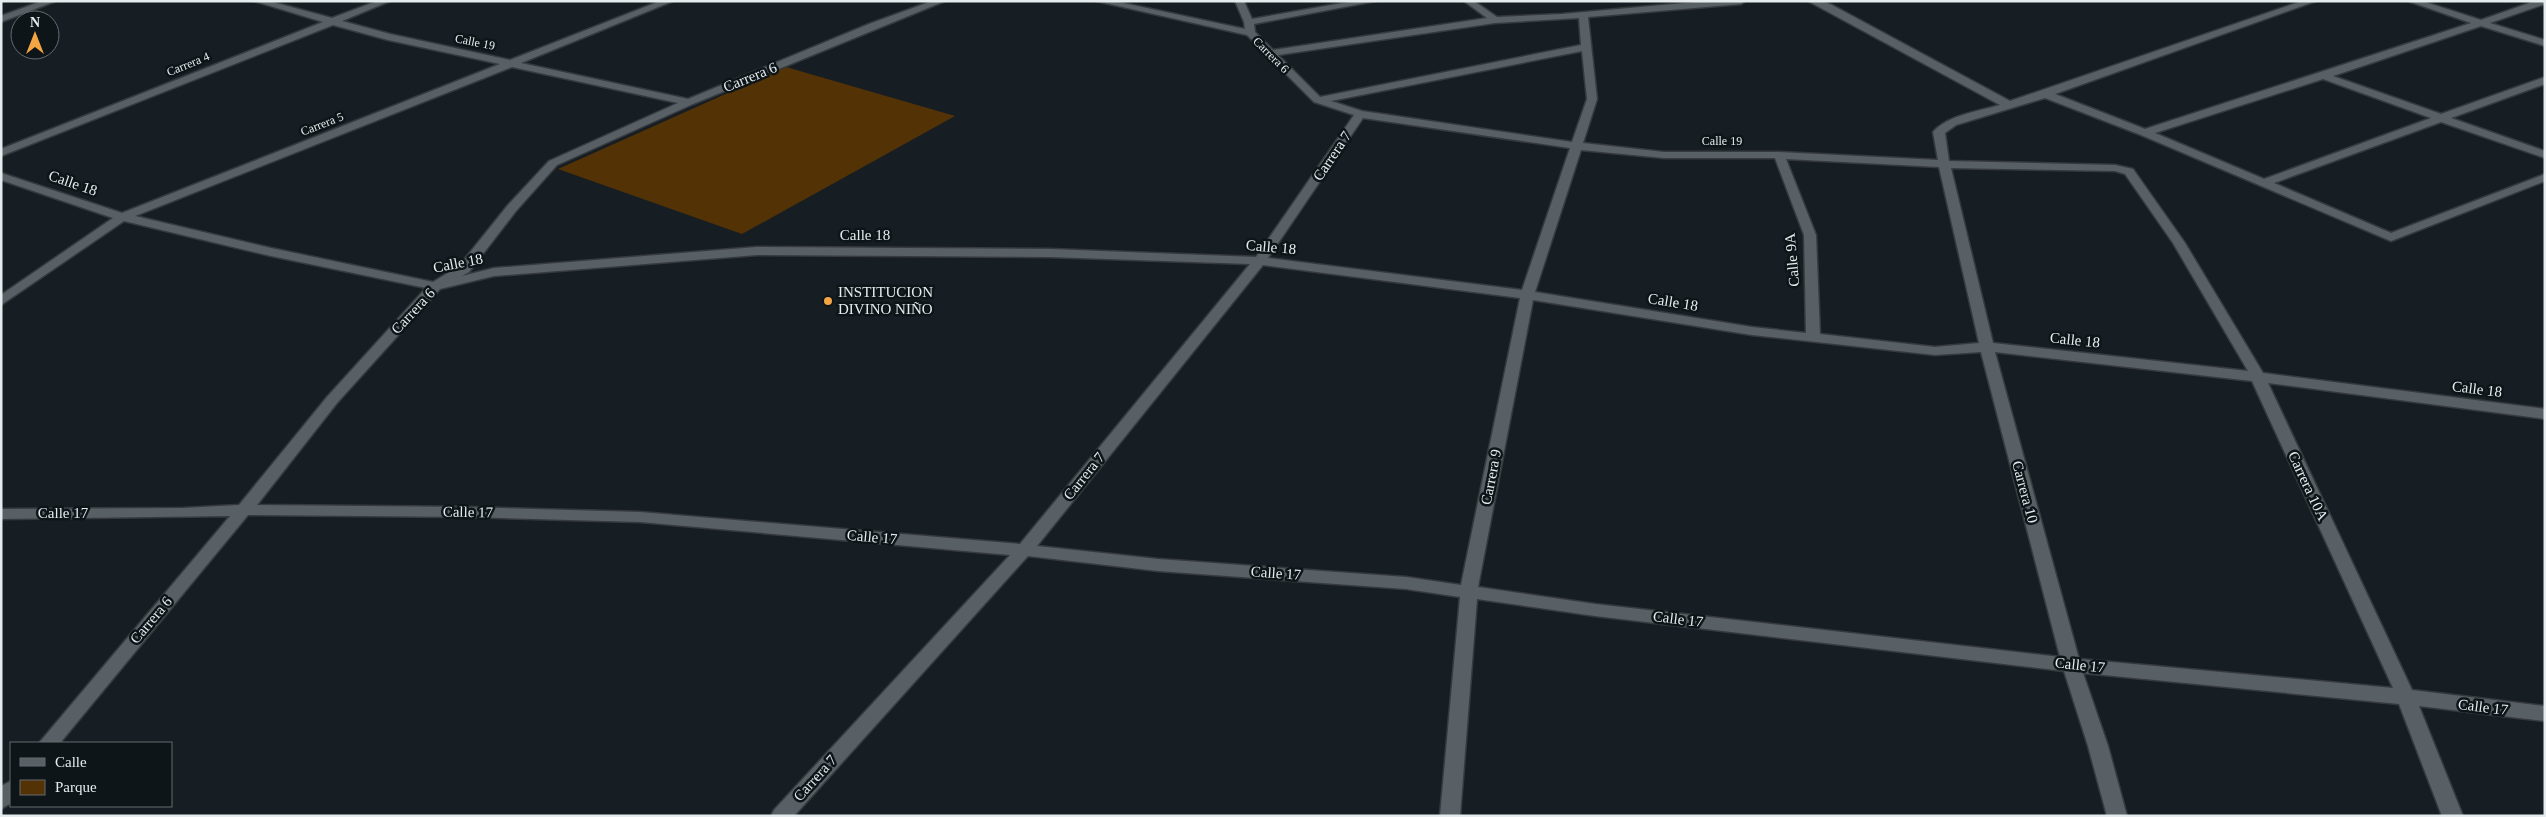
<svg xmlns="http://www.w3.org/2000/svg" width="2546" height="817" font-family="'Times New Roman',serif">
  <rect width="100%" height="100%" fill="#171e23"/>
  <path fill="#533206" d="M786,67L955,116L742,234L558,169Z"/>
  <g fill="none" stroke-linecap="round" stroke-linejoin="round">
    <g stroke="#363a3e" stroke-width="3">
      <path id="minor" d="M42,1H56L1,22V16Z
        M254,1H269L332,18L377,1H390L342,21L390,34L510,60L660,1H673L521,63L688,99L869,24L932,1H945L693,104L557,165L516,211L469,272L462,276L494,268L757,247L1050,249L1256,257L1354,115L1314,102L1247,35L1096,1H1114L1245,29L1244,22L1235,1H1244L1252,19L1354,1H1376L1254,24L1255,32L1273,50L1487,18L1464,1H1474L1497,17L1562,14L1707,1H1745L1741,4L1588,17L1597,99L1583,143L1664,152H1779L1938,160L1933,132C1948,115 1979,111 2000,105L1808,1H1822L1832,5L2010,101L2302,1H2316L2055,94L2145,129L2471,23L2408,1H2422L2481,20L2535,1H2545V4L2490,23L2545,40V46L2481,26L2333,76L2441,114L2545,77V84L2451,118L2545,151V158L2441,122L2274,183L2391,233L2545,174V181L2391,241L2141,135L2045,98L1956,125L1945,133L1949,161L2115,165L2133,169L2185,243L2263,373L2545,409V419L2268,383L2412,690L2545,706V721L2419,706L2463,816H2442L2399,704L2083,673L2108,746L2127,816H2107L2088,746L2064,671L1595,616L1477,599L1460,816H1440L1460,597L1406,589L1158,571L1028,556L794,816H771L774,810L1010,555L640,522L468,517L248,515L60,743H39L230,516L1,519V509L183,508L239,505L327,397L426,288L271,256L124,221L1,305V295L113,218L1,180V173L122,213L500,64L388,40L333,25L1,156V149L323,22ZM1579,18L1581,45L1320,97L1278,55L1495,23ZM1582,51L1587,99L1572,142L1362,111L1331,101ZM512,67L678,103L549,161L508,205L459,266L433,282L271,248L135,216ZM2323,79L2431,118L2264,179L2155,133ZM1363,118L1570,148L1522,290L1268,258ZM1581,150L1664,158H1775L1804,235L1806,333L1752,327L1535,292ZM1786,159L1939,167L1979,343L1935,347L1820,334L1816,235ZM1951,168L2115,171L2125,174L2173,243L2248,371L1993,343ZM757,255L1050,257L1250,264L1020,544L640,512L468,507L257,505L337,403L440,289L494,276ZM1263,265L1520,298L1461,585L1406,577L1158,559L1037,546ZM1533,300L1752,335L1935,355L1981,352L2060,657L1595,604L1478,587ZM1995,352L2252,381L2393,688L2079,659Z
        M11,781V803L1,809V786Z"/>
    </g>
    <use href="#minor" fill="#586065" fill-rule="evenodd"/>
  </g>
  <circle fill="#f3a443" stroke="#0e1519" stroke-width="2" cx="828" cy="301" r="5"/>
  <g text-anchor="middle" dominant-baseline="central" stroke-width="5" stroke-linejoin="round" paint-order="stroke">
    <g font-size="12" fill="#e6ebee" stroke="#0e1519">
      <text transform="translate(475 42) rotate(11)">Calle 19</text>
      <text transform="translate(1271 55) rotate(45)">Carrera 6</text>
      <text transform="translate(188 64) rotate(-22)">Carrera 4</text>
      <text transform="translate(322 124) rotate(-21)">Carrera 5</text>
      <text x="1722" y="141">Calle 19</text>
    </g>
    <g font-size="15" fill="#e6ebee" stroke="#0e1519">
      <text transform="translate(750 77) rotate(-22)">Carrera 6</text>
      <text transform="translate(1332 156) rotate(-56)">Carrera 7</text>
      <text transform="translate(73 183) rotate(19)">Calle 18</text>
      <text x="865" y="235">Calle 18</text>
      <text transform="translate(1271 247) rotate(5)">Calle 18</text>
      <text transform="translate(1792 260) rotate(-95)">Calle 9A</text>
      <text transform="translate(458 263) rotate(-11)">Calle 18</text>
      <text transform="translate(1673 302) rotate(9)">Calle 18</text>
      <text transform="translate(413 311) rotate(-47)">Carrera 6</text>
      <text transform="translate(2075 340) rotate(6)">Calle 18</text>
      <text transform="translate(2477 389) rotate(7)">Calle 18</text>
      <text transform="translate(1084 476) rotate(-51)">Carrera 7</text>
      <text transform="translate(1491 477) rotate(-79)">Carrera 9</text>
      <text transform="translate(2308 486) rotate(65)">Carrera 10A</text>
      <text transform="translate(2025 492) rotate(75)">Carrera 10</text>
      <text transform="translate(468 512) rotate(1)">Calle 17</text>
      <text x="63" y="513">Calle 17</text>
      <text transform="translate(872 537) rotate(5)">Calle 17</text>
      <text transform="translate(1276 573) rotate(4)">Calle 17</text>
      <text transform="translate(1678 619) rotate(7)">Calle 17</text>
      <text transform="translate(151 620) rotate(-50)">Carrera 6</text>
      <text transform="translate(2080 665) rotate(6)">Calle 17</text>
      <text transform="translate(2483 707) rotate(7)">Calle 17</text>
      <text transform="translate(815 778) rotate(-48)">Carrera 7</text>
    </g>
    <g font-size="15" fill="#e6ebee" stroke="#0e1519" text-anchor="start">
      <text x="838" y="292">INSTITUCION<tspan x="838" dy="17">DIVINO NIÑO</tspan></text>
    </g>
  </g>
  <rect width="2546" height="817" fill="none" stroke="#e6ebee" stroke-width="5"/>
  <rect x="10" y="742" width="162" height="65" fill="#0e1519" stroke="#646b6e"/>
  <rect x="20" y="758" width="25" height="8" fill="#586065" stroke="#646b6e"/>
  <text x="55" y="767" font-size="15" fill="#e6ebee">Calle</text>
  <rect x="20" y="780" width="25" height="15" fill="#533206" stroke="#646b6e"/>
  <text x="55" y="792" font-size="15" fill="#e6ebee">Parque</text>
  <g transform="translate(35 35)"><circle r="24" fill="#0e1519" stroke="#646b6e"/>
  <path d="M0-4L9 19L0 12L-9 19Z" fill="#f3a443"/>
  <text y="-8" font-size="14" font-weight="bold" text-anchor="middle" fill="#e6ebee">N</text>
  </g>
</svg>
